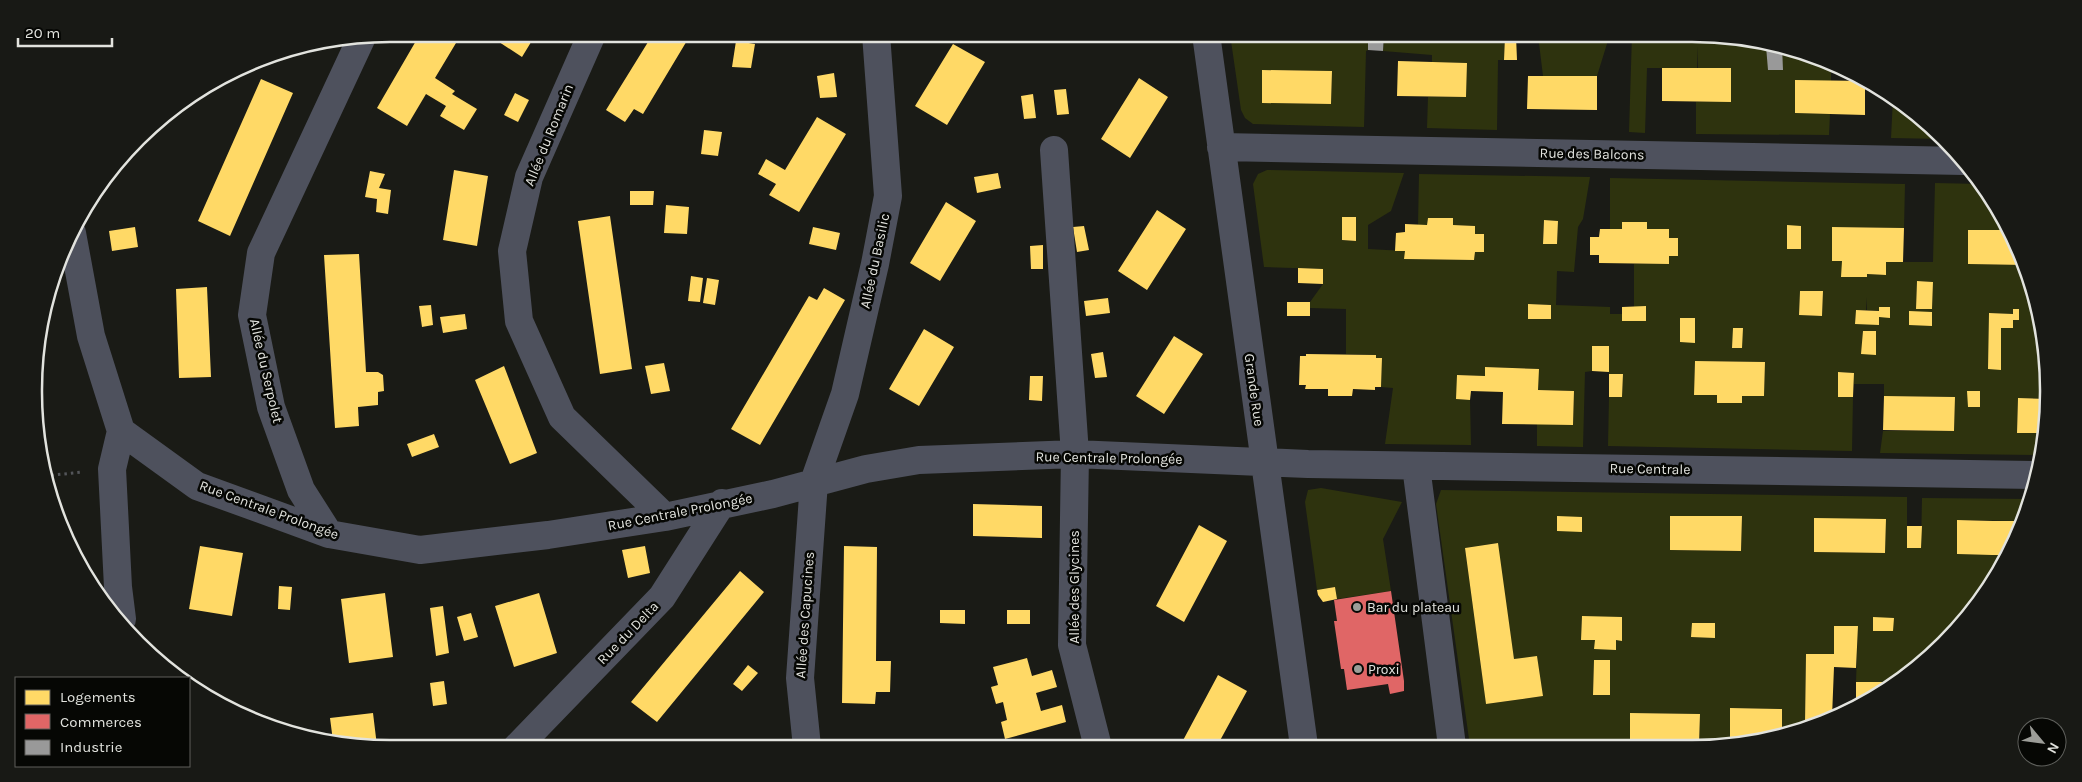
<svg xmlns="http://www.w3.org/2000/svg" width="2082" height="782" font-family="Karla,sans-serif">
  <rect width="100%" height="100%" fill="#1a1b16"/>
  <path fill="#2e330e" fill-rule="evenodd" d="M1230,34H1368V50L1366,51L1364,127L1253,124L1245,118L1241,110ZM1263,70L1332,71L1331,104L1262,103Z
    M1384,34H1610L1597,76H1543L1538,35L1505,36L1504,60H1498L1497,130L1427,128L1428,97H1466L1467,63L1432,62V55L1383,51Z
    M1632,34H1691L1784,46L1831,64V81H1795V113L1830,114L1829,135L1696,134V102L1731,101V68H1698V46L1697,68H1647L1645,133L1629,132Z
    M1893,98L1909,108L1942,139L1891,138Z
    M1267,170L1404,173L1391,211L1368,225V249L1405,251V259L1474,260L1475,252H1484V234H1475V226L1453,225V218H1428L1427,225H1418L1419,174L1590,177L1583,219L1578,227L1574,272L1557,271L1556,305L1610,307V314H1622L1623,321H1634V264H1669V256H1678V238H1669V229H1647V222H1622V229H1610V178L1905,184L1904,228L1832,227V261H1842V277H1867V274L1885,275L1886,262H1933L1935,183L1980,184L2001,213L2009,230H1968V264L2024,265C2043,306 2046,354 2047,399L2018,398L2017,433H2044L2041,455L1880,453L1883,431H1954L1955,397L1884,396V384H1854V373L1839,372L1838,397H1853L1852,451L1608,446L1609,397H1622L1623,374H1609V346H1593L1592,371L1585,372L1583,447L1537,446V424L1573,425L1574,391L1538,390V369L1486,367L1485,376L1457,375V399L1470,400L1471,445L1385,444L1393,388L1381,387L1382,358H1376V355L1346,354V309L1310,308V302L1323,284V269L1264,267L1253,184L1258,174ZM1342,217H1356V241L1342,240ZM1544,220L1558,221L1557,244L1543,243ZM1917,281L1933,282L1932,309H1916ZM1800,291H1823L1822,316L1799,315ZM1867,297V310L1879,311V307H1890V317H1879L1855,324L1856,310H1866ZM1528,304L1551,305V319H1528ZM2013,309H2019V320H2013V328H2001L1990,313L2013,314ZM1695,361L1765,362L1764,396H1742V403H1717V395H1694Z
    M1321,488L1402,502L1383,539L1391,591L1337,599L1335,587L1317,590L1305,502L1308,490Z
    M1441,490L1907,497V548L1921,547L1922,498L2029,499L2019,521L1957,520V554L2004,555L1988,589L1927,659L1893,682H1856L1858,626H1834V654H1806L1805,723H1811L1782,732V709L1731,708L1730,745H1699L1700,714L1631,713L1630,745L1470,746L1436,504ZM1670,516L1742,517L1741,551L1670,550ZM1814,519H1886L1885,553L1814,552ZM1497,543L1514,659L1537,657L1543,696L1486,704L1465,548ZM1582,617H1622V640H1616V649H1595V640H1581ZM1692,623H1715V637H1692ZM1594,660H1610L1609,695H1593Z"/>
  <path fill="#ffd966" d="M420,34H440L456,43L435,78L455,91L452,94L477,109L464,130L440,116L446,106L426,94L407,126L377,108Z
    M496,34H536L522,57L493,38Z
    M653,34H679L688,39L643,114L634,109L625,122L606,110Z
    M1505,36H1516L1517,60H1504Z
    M736,41L755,44L751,68L732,67Z
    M953,44L985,62L947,125L915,106Z
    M1398,61L1467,63L1466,97L1397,96Z
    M1662,68H1731V102L1662,101Z
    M1262,70L1332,71L1331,104L1262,103Z
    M834,73L837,97L820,98L817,76Z
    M1528,76H1597V110L1527,109Z
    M1139,78L1168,97L1130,158L1101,139Z
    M261,79L293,93L230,236L198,221Z
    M1795,80L1865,81V115L1795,113Z
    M1066,89L1069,114L1057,115L1054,90Z
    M515,93L529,100L518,122L504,115Z
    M1033,94L1036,118L1024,119L1021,96Z
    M817,117L846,134L799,212L769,195L776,184L758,174L766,159L785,170Z
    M704,130L722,132L718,156L701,154Z
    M454,170L488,176L477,246L443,240Z
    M370,171L385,174L379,188L391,190L388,214L376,212L377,199L365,197Z
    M998,173L1001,188L977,193L974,177Z
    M630,191H654L653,205H630Z
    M946,202L976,221L940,281L910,263Z
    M666,205L689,207L687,234L664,233Z
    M1157,210L1186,229L1147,290L1118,271Z
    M610,216L632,369L600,374L578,221Z
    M1342,217H1356V241L1342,240Z
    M1428,218H1453V225L1475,226V234H1484V252H1475L1474,260L1404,259L1405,251H1395L1396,233L1405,232V224L1427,225Z
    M1544,220L1558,221L1557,244H1543Z
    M1622,222H1647V229H1669V238H1678V256H1669V264L1599,263V255H1590V237H1599L1600,229H1622Z
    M1787,225L1801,226V249H1787Z
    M1084,226L1089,250L1077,252L1073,227Z
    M135,227L138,247L112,251L109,231Z
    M813,227L840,233L836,250L809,244Z
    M1832,227L1904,228L1903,262H1886V275L1867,274V277H1841L1842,261H1832Z
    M1968,230H2008L2024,265L1968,264Z
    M1043,245V269H1031L1030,246Z
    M359,254L366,372H378L383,375L384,391L378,392V405L358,407L359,426L335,428L324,255Z
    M1298,268L1323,269V284L1298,283Z
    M691,276L703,278L700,302L688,301Z
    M707,278L719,280L715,305L703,303Z
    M1917,281L1933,282L1932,309H1916Z
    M207,287L211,377L179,378L176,289Z
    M824,288L845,300L760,445L731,429L809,296L817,300Z
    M1800,291H1823L1822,316L1799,315Z
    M1108,298L1110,313L1086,316L1084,301Z
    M1287,302H1310V316H1287Z
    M1528,304L1551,305V319H1528Z
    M431,305L433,325L422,327L419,306Z
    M1646,306V321H1622V307Z
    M1879,307H1890V318L1879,317V325L1855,324L1856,310L1879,311Z
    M2013,309H2019V320H2013V328H2001V370L1988,369L1989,313L2013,314Z
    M1909,311L1932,312V326L1909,325Z
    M465,314L467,329L443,333L440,317Z
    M1680,318H1695V343L1680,342Z
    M1733,328H1743L1742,348H1732Z
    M924,329L954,347L919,406L889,389Z
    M1863,331H1876V355L1861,354Z
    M1174,336L1203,354L1164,414L1136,396Z
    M1592,346H1609V372L1592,371Z
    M1103,352L1107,377L1095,378L1091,354Z
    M1306,354L1376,355V358H1382L1381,387H1375V390L1353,389L1352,396H1328V389H1305L1306,385H1299L1300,356H1306Z
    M1695,361L1765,362L1764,396H1742V403H1717V395H1694Z
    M664,363L670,391L651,394L645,366Z
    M504,366L537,453L510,464L475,380Z
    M1485,367L1539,369L1538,390L1574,391L1573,425L1502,424L1503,392L1471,391L1470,400L1456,399L1457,375L1485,376Z
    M1838,372L1854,373L1853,397H1838Z
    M1609,374H1623L1622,397H1609Z
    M1030,376H1043L1042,401L1029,400Z
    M1967,391H1980V407H1968Z
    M1884,396L1955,397L1954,431L1883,430Z
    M2018,398L2047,399V415L2044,433H2017Z
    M434,434L439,447L412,457L407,444Z
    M973,504L1042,506V538L973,536Z
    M1557,516L1582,517V532L1557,531Z
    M1670,516H1742L1741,551L1670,550Z
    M1814,518L1886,519L1885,553L1814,552Z
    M1957,520L1993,521H2019L2004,555H1992L1957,554Z
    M1199,525L1227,541L1184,622L1156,606Z
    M1907,526H1922L1921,548H1907Z
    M1498,543L1514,659L1537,656L1543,696L1486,704L1465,548Z
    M200,546L243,553L232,616L189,609Z
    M645,546L650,573L628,578L622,550Z
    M844,546L877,547L876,661H891L890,692H876L875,704L842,703Z
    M740,571L764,592L657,722L631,702Z
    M279,586L292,587L290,610L278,609Z
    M1335,587L1337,599L1323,602L1318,595L1317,590Z
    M385,593L393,657L349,663L341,599Z
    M539,593L557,653L514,667L495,606Z
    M443,606L449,653L436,656L430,608Z
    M940,610H965V624L940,623Z
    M1007,610H1030V624H1007Z
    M471,613L478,637L464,641L457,617Z
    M1582,616L1622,617V641L1616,640V650L1594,649L1595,640H1581Z
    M1873,617L1894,618L1893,631H1873Z
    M1692,623H1715V638L1691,637Z
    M1834,626H1858L1856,668L1834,667L1832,717L1811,723H1805L1806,654H1834Z
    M1027,658L1032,676L1052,670L1057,687L1036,693L1041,711L1062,705L1066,722L1005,739L1001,722L1007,720L1003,702L996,704L991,687L998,685L993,667Z
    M1594,660H1610V695H1593Z
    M748,665L758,673L742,691L733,684Z
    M1218,675L1247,691L1217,746H1180Z
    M444,681L447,704L433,706L430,683Z
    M1856,682H1893L1856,707Z
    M1730,708L1782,709V732L1738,745H1730Z
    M373,713L377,746L333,741L330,718Z
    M1630,713L1700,714L1699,745H1630Z"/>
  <path fill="#e06666" d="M1391,591L1404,681V691L1390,694L1388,684L1347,690L1344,669H1341L1334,621H1337L1334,600Z"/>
  <path fill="#999" d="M1368,34H1384L1383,51L1368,50Z
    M1766,46H1782L1783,70H1768Z"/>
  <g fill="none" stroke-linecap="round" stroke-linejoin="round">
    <path stroke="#535559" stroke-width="3" stroke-dasharray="2.5 4" stroke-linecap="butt" d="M45,476L82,472"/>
    <path stroke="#4e515d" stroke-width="28" d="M592,34L529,177L512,251L519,321L562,417L665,517
      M1206,34L1304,746
      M1221,147L1964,161
      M1054,150L1075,454L1072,645L1098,747
      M72,233L91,336L121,431L112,469L118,587L122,619
      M121,431L197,486L329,534L420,550L548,535L665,517L773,494L866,469L919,460L1075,454L1308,464L2037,475
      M1416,466L1452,746
      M329,534L301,490L271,407L252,315L261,253L361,39
      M807,747L800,678L814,482L845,394L875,264L888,196L876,34
      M516,748L662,597L722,503"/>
  </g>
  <g fill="#9c9d98" stroke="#060704" stroke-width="2">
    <circle cx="1357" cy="607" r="5"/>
    <circle cx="1358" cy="669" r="5"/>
  </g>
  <g text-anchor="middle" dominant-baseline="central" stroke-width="5" stroke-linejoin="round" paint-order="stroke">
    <g font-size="14" fill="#e2e3de" stroke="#060704">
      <text transform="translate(549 135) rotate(-68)">Allée du Romarin</text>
      <text transform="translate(1592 154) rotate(1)">Rue des Balcons</text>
      <text transform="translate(875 261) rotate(-78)">Allée du Basilic</text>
      <text transform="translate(266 371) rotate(77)">Allée du Serpolet</text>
      <text transform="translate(1254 390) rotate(82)">Grande Rue</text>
      <text transform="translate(1109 458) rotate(1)">Rue Centrale Prolongée</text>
      <text transform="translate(1650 469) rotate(1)">Rue Centrale</text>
      <text transform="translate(269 510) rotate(20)">Rue Centrale Prolongée</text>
      <text transform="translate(680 512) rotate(-11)">Rue Centrale Prolongée</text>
      <text transform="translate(1074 587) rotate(-90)">Allée des Glycines</text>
      <text transform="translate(805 615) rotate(-86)">Allée des Capucines</text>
      <text transform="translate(628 633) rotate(-46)">Rue du Delta</text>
    </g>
    <g font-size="14" fill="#e2e3de" stroke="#060704" text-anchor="start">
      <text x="1367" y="607">Bar du plateau</text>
      <text x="1368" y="669">Proxi</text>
    </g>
  </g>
  <path d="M0 0H2082V782H0ZM390 42H1692A348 348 0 0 1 2040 390V392A348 348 0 0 1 1692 740H390A348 348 0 0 1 42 392V390A348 348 0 0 1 390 42Z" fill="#181915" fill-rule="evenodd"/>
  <path fill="none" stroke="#e2e3de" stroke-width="2.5" d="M390 42H1692A348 348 0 0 1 2040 390V392A348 348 0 0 1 1692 740H390A348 348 0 0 1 42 392V390A348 348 0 0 1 390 42Z"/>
  <rect x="15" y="677" width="175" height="90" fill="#060704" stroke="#5e5f5b"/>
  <rect x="25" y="690" width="25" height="15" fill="#ffd966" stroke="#5e5f5b"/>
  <text x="60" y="702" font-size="15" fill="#e2e3de">Logements</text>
  <rect x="25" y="714" width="25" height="15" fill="#e06666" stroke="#5e5f5b"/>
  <text x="60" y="727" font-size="15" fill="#e2e3de">Commerces</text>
  <rect x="25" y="740" width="25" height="15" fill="#999999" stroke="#5e5f5b"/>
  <text x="60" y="752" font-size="15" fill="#e2e3de">Industrie</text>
  <g transform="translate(2042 742) rotate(119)"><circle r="24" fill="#060704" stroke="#5e5f5b"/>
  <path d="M0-4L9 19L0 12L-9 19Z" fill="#9c9d98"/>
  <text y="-8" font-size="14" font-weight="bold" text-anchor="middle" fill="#e2e3de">N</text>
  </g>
  <path d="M18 38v8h94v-8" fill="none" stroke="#e2e3de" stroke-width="2.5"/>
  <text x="25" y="38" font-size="15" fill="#e2e3de" stroke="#060704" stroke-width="4" paint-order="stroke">20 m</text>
</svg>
